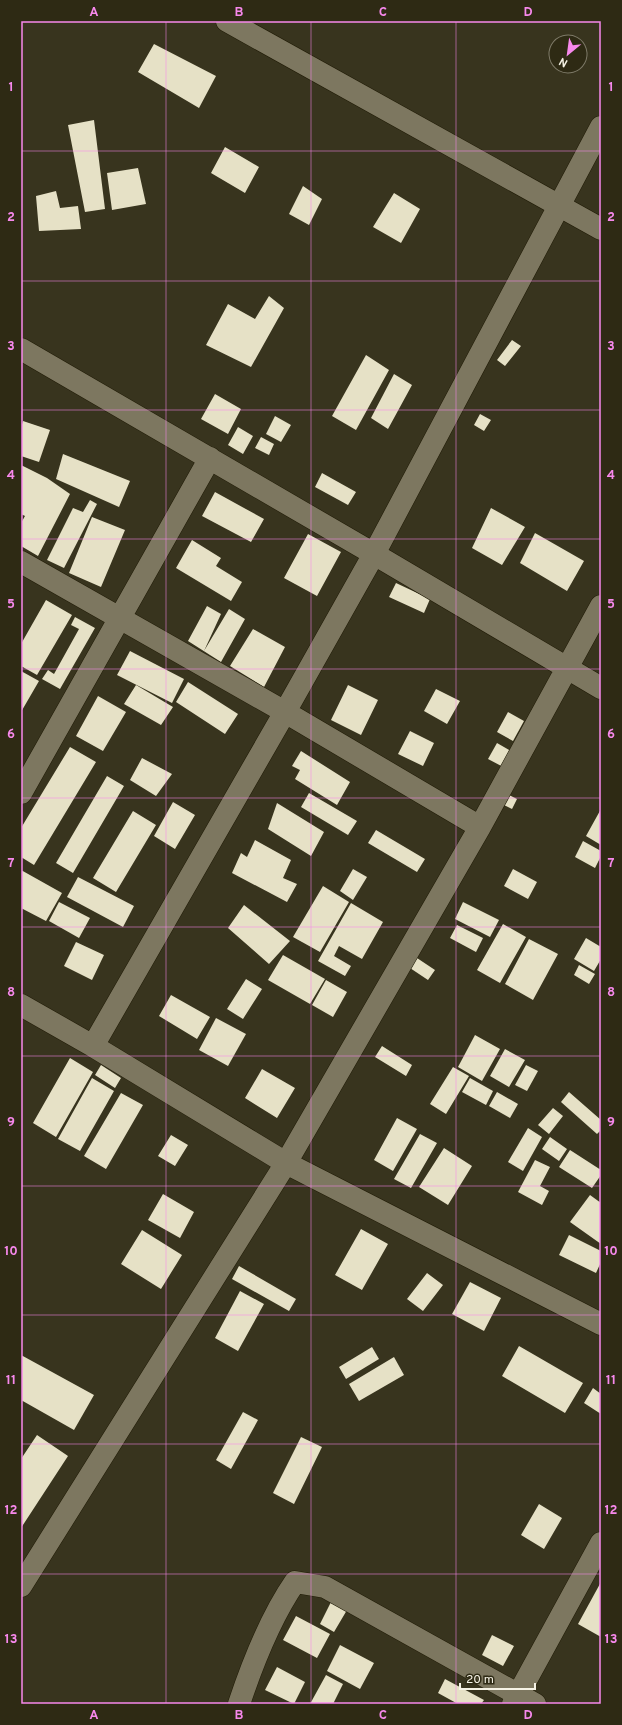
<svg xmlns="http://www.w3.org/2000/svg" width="622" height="1725" font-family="Overpass,sans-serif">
  <rect width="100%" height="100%" fill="#38341e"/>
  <path fill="#e6e1c6" d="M154,44L216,76L199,108L138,72Z
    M94,120L105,209L85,212L68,125Z
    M225,147L259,167L245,193L211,173Z
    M138,168L146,204L112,210L107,173Z
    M303,186L322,199L309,225L289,214Z
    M56,191L60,208L78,206L81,229L39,231L36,196Z
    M394,193L420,209L401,243L373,227Z
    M269,296L284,308L251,367L206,345L228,304L255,319Z
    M512,340L521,346L505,366L497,360Z
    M366,355L389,370L356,430L332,416Z
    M394,374L412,385L388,429L371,418Z
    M215,394L241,409L228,434L201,419Z
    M480,414L491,420L484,431L474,425Z
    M275,416L291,425L281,442L266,434Z
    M23,421L50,430L39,462L21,456V428Z
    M238,427L253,436L243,454L228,445Z
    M261,437L274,444L269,455L255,448Z
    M63,454L130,481L119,507L56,479Z
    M21,465L47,478L70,494L38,556L21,546V523L25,516L21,514Z
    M322,473L356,492L348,505L315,487Z
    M215,492L264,519L251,542L202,516Z
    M90,500L97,504L64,568L47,560L73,508L83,512Z
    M491,508L525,527L502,565L472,548Z
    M92,517L125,530L101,587L69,573Z
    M535,533L584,561L567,591L520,563Z
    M308,534L341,552L317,596L284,578Z
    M192,540L221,558L216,566L242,582L231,601L176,568Z
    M396,583L430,599L424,613L389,597Z
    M46,600L72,615L37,675L21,666V644Z
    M207,606L221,614L204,651L229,609L245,619L221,662L188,641Z
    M75,617L95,628L60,689L42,679L48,670L54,674L79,629L71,625Z
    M253,629L285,647L264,687L230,666Z
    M130,651L184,679L172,703L117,675Z
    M21,671L39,681L21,712Z
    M188,682L238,714L225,734L176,702Z
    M136,685L173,707L161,725L124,704Z
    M348,685L378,700L361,735L331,720Z
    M436,689L460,701L447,724L424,711Z
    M98,696L126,712L103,751L76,736Z
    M508,712L524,721L513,741L497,732Z
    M410,731L434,743L423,766L398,754Z
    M497,743L516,754L507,769L488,759Z
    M70,747L96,762L34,865L21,857V828Z
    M301,751L350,782L337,805L295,779L300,770L292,766Z
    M142,758L172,774L156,796L130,780Z
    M107,776L124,786L73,873L56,863Z
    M309,793L357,821L348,835L301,807Z
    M509,795L517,799L512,809L504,805Z
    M173,802L195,815L175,849L154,836Z
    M277,803L324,832L311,856L268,829Z
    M601,809V845L586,836Z
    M133,811L156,825L116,892L93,878Z
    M376,830L425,859L417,872L368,843Z
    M255,840L291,860L283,878L297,884L287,902L232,873L241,853L247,857Z
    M583,841L601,851V856L595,868L575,857Z
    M353,869L367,877L353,900L340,891Z
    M513,869L537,882L528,899L504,886Z
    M21,870L62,893L46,921L21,908Z
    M78,877L134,906L123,927L67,897Z
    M323,886L349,902L320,952L293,937Z
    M59,902L90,918L79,938L49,921Z
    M463,902L499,920L490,937L455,919Z
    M351,903L383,922L362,959L339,946L334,956L351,966L345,976L318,961Z
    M244,905L290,941L269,964L228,928Z
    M503,924L526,937L500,983L477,970Z
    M457,925L483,938L476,952L450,938Z
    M586,938L601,947V959L594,971L574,959Z
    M529,939L558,954L533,1000L505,984Z
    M76,942L104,955L92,980L64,966Z
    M283,955L325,979L310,1004L268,980Z
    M417,958L435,970L428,980L410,968Z
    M579,965L595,974L589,984L574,975Z
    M246,979L262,989L243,1019L227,1009Z
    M326,980L347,992L333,1017L312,1005Z
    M171,995L210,1017L197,1039L159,1016Z
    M216,1018L246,1034L228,1066L199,1050Z
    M475,1035L500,1049L482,1081L458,1067Z
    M382,1046L412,1065L406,1076L375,1057Z
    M505,1049L525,1060L509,1087L490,1076Z
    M70,1058L93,1072L56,1137L33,1123Z
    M101,1065L121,1078L115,1088L95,1075Z
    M526,1065L538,1071L527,1091L515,1085Z
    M453,1067L469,1076L446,1114L430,1104Z
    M262,1069L295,1088L277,1118L245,1098Z
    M92,1078L114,1091L80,1151L58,1139Z
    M470,1078L493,1091L486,1105L462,1092Z
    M497,1092L518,1104L510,1118L489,1106Z
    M569,1092L601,1120V1130L597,1134L561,1102Z
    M121,1093L143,1105L106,1169L84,1156Z
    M553,1108L563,1116L549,1134L538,1125Z
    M397,1118L417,1129L393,1171L374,1160Z
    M528,1128L542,1137L523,1171L508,1162Z
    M420,1134L437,1143L411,1188L394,1179Z
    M171,1135L188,1145L175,1166L158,1156Z
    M550,1137L567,1149L559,1161L542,1149Z
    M444,1148L472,1166L448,1205L419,1187Z
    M570,1150L601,1170V1175L592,1188L559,1167Z
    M535,1160L550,1167L540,1186L549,1191L542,1205L518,1192Z
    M163,1194L194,1212L180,1238L148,1220Z
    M590,1195L601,1203V1244L570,1222Z
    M361,1229L388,1244L362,1290L335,1275Z
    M142,1230L182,1255L161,1289L121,1264Z
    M569,1235L601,1251V1262L596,1273L559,1255Z
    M239,1266L296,1299L289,1311L232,1279Z
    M427,1273L443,1285L423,1311L407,1299Z
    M470,1282L501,1298L484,1331L452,1314Z
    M240,1291L264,1304L238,1351L215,1338Z
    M519,1346L583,1383L565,1413L502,1376Z
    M372,1347L379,1359L346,1379L339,1367Z
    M21,1355L94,1395L74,1430L21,1400Z
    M394,1357L404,1375L359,1401L349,1384Z
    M593,1388L601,1394V1414L584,1403Z
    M243,1412L258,1420L231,1469L216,1460Z
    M37,1435L68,1456L21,1528V1459Z
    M301,1437L322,1447L294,1504L273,1493Z
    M539,1504L562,1518L544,1549L521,1535Z
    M601,1582V1637L578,1624Z
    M331,1602L347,1610L334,1632L320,1624Z
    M296,1616L330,1634L317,1658L283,1640Z
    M492,1635L514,1646L503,1666L482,1655Z
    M340,1645L374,1663L360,1689L327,1671Z
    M277,1667L305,1682L294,1704L265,1690Z
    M326,1675L343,1684L333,1704H310Z
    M445,1679L484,1700L481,1704H458L438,1693Z"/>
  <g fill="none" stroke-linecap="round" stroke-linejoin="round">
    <g stroke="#201b06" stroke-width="23">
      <path id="street" d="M227,21L601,229
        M21,349L374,554L601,688
        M21,562L285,712L480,827
        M21,793L210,458
        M21,1005L93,1046L286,1163L601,1324
        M93,1046L285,712L374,554L601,127
        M21,1586L286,1163L480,827L601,606
        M239,1704C253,1662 270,1618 295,1582L325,1587L535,1704
        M513,1704L601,1543"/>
    </g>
    <use href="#street" stroke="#7d7760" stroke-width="22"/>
  </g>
  <path fill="none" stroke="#f788ec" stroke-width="1" stroke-opacity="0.55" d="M166,21V1704M311,21V1704M456,21V1704M21,151H601M21,281H601M21,410H601M21,539H601M21,669H601M21,798H601M21,927H601M21,1056H601M21,1186H601M21,1315H601M21,1444H601M21,1574H601"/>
  <rect width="622" height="1725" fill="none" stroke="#2e2a14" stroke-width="44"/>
  <g transform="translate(568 54) rotate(209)"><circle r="19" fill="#2e2a14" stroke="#7e7a68"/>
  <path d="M0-3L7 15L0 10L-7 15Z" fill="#f788ec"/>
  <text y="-6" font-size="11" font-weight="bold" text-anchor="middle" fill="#f5f2e5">N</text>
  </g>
  <path d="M460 1683v6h75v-6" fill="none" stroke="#f5f2e5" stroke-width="2"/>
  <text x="466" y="1683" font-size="12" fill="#f5f2e5" stroke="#2e2a14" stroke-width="3" paint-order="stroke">20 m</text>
  <rect x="22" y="22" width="578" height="1681" fill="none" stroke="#f788ec" stroke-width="1.5"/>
  <g font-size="13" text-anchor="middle" font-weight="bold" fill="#f788ec">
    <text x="94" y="16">A</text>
    <text x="239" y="16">B</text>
    <text x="383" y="16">C</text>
    <text x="528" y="16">D</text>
    <text x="11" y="91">1</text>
    <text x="611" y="91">1</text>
    <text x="11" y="221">2</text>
    <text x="611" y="221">2</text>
    <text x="11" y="350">3</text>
    <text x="611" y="350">3</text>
    <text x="11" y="479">4</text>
    <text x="611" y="479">4</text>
    <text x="11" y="608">5</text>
    <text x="611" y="608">5</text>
    <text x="11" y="738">6</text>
    <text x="611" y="738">6</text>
    <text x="11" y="867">7</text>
    <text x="611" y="867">7</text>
    <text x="11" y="996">8</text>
    <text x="611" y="996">8</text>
    <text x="11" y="1126">9</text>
    <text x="611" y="1126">9</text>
    <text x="11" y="1255">10</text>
    <text x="611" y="1255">10</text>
    <text x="11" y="1384">11</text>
    <text x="611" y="1384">11</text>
    <text x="11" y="1514">12</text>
    <text x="611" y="1514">12</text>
    <text x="11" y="1643">13</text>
    <text x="611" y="1643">13</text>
    <text x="94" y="1719">A</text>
    <text x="239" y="1719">B</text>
    <text x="383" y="1719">C</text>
    <text x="528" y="1719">D</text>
  </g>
</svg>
